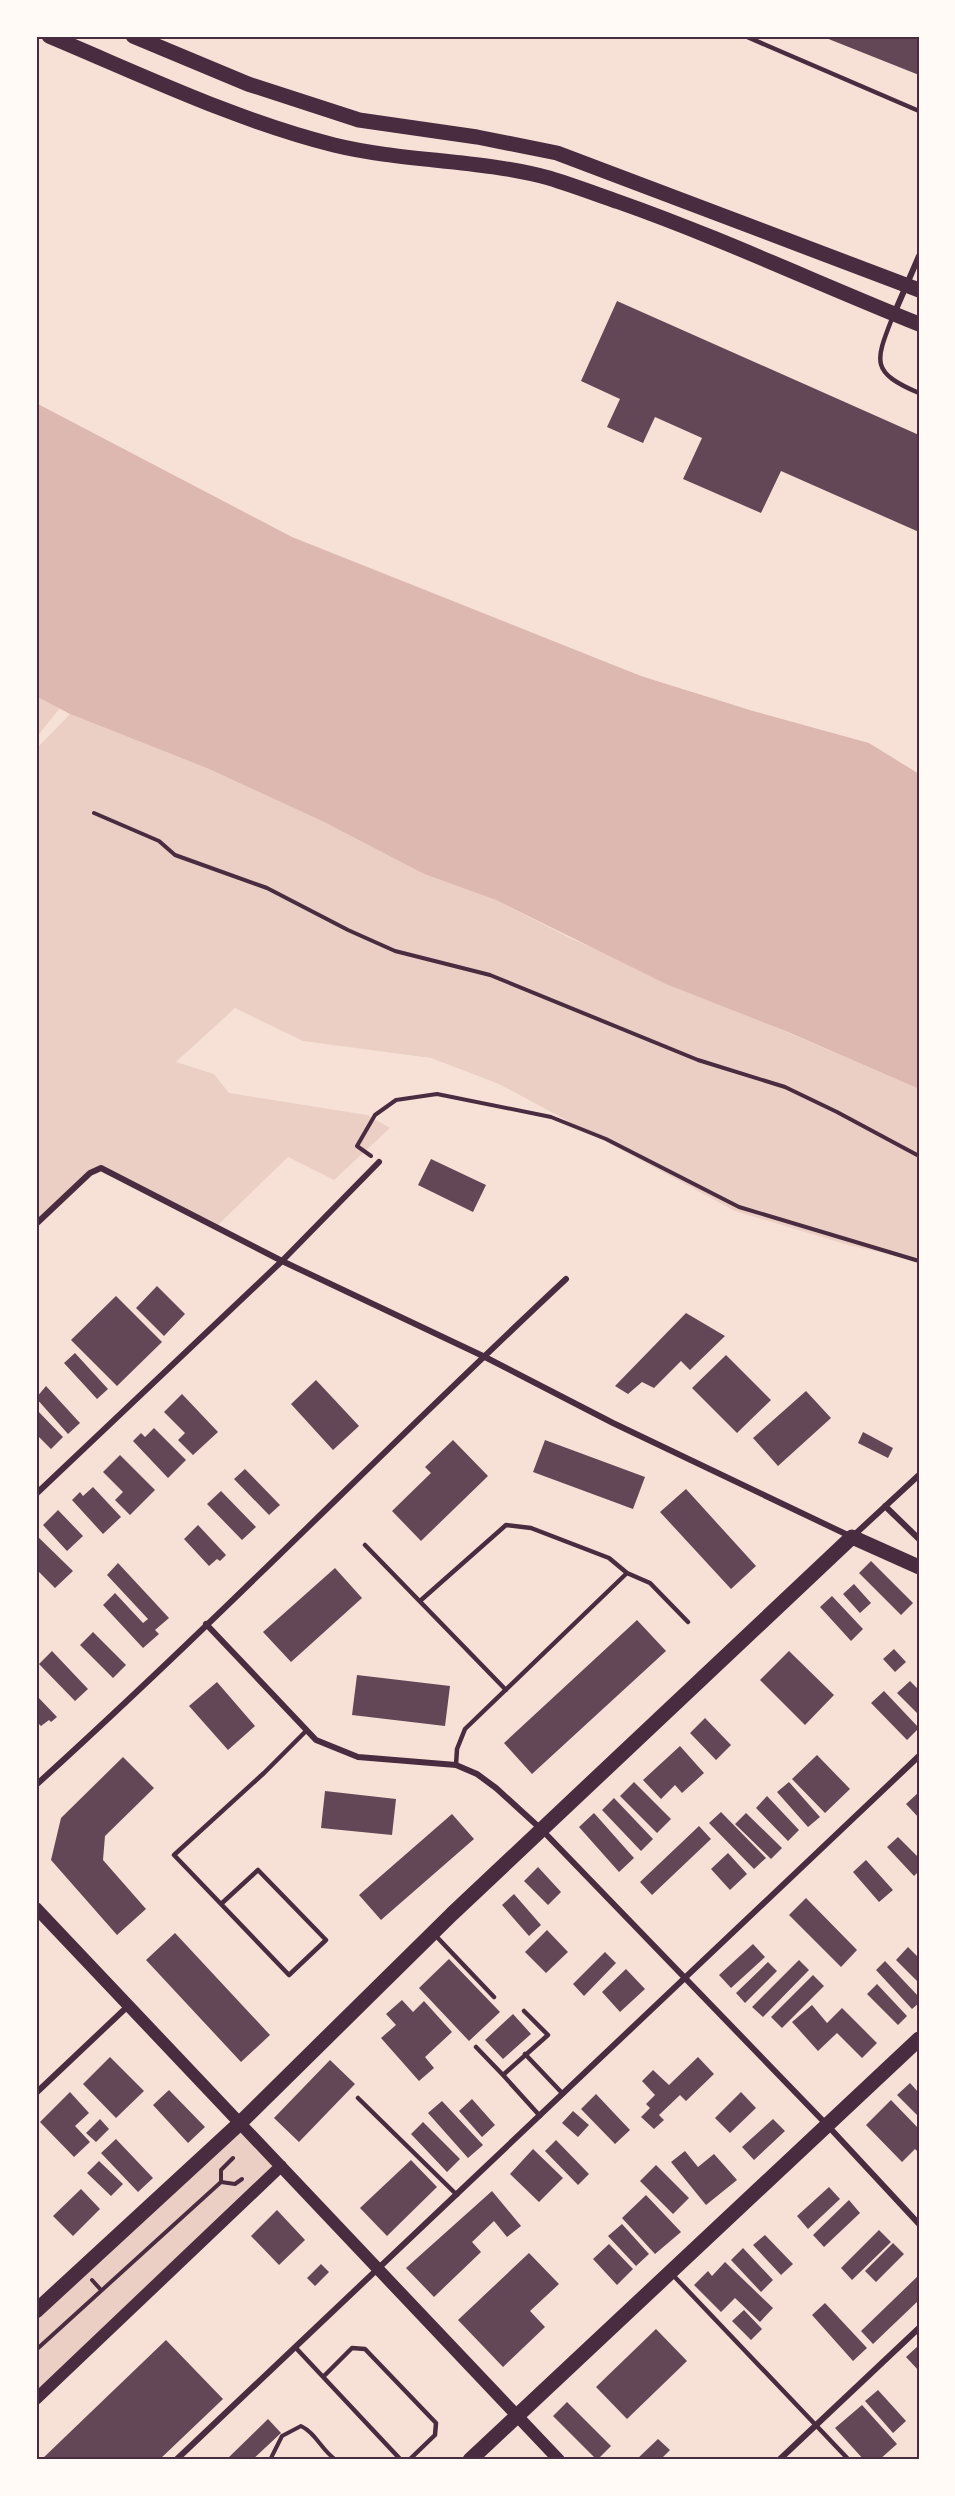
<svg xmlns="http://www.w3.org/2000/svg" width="955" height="2496" font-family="Cabin,sans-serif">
  <rect width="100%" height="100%" fill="#f7e1d7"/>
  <path fill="#ebcfc5" d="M36,694L60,708L36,738Z
    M70,714L209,769L324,822L424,874L496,900L572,939L919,1089V1261L848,1245L735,1211L499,1084L431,1058L303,1041L235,1008L176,1062L214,1074L229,1093L367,1115L390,1128L334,1180L288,1157L216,1227L101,1168L90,1174L36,1224V749Z
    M240,2123L281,2166L36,2399V2311Z"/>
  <path fill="#dcb8b0" d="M36,403L292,537L641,676L753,711L869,743L919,774V1089L788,1032L666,984L496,900L424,874L324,822L209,769L70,714L36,696Z"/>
  <path fill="#644757" d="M821,36H919V75Z
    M617,301L919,435V532L781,471L761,513L683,479L702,438L655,417L643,443L607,427L620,399L581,381Z
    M431,1159L486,1185L473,1212L418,1185Z
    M157,1286L185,1314L164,1336L136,1308Z
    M116,1296L162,1342L117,1386L71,1340Z
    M686,1313L725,1336L690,1370L681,1361L654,1388L642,1382L628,1394L615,1386Z
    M75,1353L108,1389L97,1399L64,1363Z
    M726,1355L771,1400L737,1433L692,1388Z
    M316,1380L359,1426L333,1450L291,1404Z
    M46,1386L80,1423L68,1434L36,1398Z
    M806,1391L831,1418L778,1466L753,1438Z
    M182,1394L218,1432L193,1455L178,1440L185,1433L164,1412Z
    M36,1409L63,1437L51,1449L36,1434Z
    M154,1428L186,1460L168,1478L133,1441L141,1433L145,1437Z
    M863,1432L893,1448L888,1458L858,1443Z
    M453,1440L488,1476L421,1541L392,1511L431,1473L425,1467Z
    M545,1440L645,1477L633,1509L533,1472Z
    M120,1455L155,1490L130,1515L115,1500L123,1492L103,1472Z
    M245,1469L280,1505L269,1515L234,1479Z
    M93,1487L121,1517L103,1534L72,1500L80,1492L83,1496Z
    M686,1489L756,1566L731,1589L660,1512Z
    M221,1491L256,1527L242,1540L207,1504Z
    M58,1510L83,1536L67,1551L43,1525Z
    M198,1525L226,1555L220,1561L217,1559L209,1566L184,1539Z
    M36,1535L73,1571L55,1588L36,1569Z
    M871,1561L913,1603L901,1615L859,1573Z
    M118,1563L169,1618L155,1630L159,1634L143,1648L103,1605L115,1593L143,1623L148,1619L107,1575Z
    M335,1568L362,1598L291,1662L263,1632Z
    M854,1584L871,1603L860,1613L843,1594Z
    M832,1596L863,1629L851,1641L820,1607Z
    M637,1620L666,1651L532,1774L504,1743Z
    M93,1632L126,1665L113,1678L80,1645Z
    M894,1649L906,1662L895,1672L883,1659Z
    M52,1651L88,1689L75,1701L39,1664Z
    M789,1651L834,1695L805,1725L760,1680Z
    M357,1675L450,1686L445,1726L352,1715Z
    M910,1681L919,1690V1715L897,1693Z
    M217,1682L255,1726L228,1750L189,1706Z
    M884,1691L919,1728L907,1740L871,1703Z
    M36,1695L57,1717L51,1722L49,1720L41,1726L36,1721Z
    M705,1718L731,1745L716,1760L690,1733Z
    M680,1746L704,1773L682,1793L675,1785L661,1799L643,1780Z
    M817,1755L850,1789L825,1813L792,1779Z
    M123,1757L154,1788L105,1836L103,1860L146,1909L117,1935L51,1860L61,1818Z
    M634,1782L671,1819L657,1833L620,1796Z
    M789,1782L820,1817L808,1827L777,1792Z
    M325,1791L396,1799L392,1835L321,1828Z
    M919,1792V1818L906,1804Z
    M767,1796L799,1830L788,1841L756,1808Z
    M614,1798L653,1839L641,1851L602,1810Z
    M721,1812L766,1858L754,1869L709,1823Z
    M594,1813L634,1858L619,1872L579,1827Z
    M746,1813L782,1848L771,1859L735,1824Z
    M452,1814L474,1839L381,1920L359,1895Z
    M699,1826L711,1839L652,1895L640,1882Z
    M898,1837L919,1858V1871L914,1876L887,1847Z
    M728,1853L747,1874L730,1890L711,1869Z
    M866,1860L893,1890L879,1902L853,1872Z
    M538,1867L561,1892L548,1905L524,1881Z
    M514,1894L541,1925L529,1936L502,1905Z
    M806,1898L857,1950L841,1967L789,1915Z
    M547,1930L568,1952L546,1973L525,1952Z
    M175,1933L270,2035L241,2062L146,1960Z
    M753,1944L765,1957L731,1988L719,1975Z
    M908,1947L919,1958V1983L896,1960Z
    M605,1952L616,1963L584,1996L573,1984Z
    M449,1959L500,2012L469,2041L419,1988Z
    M799,1960L809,1970L763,2017L752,2007Z
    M885,1961L919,1997V2003L912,2009L876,1970Z
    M768,1962L777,1971L745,2003L736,1993Z
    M626,1969L645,1989L620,2012L602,1992Z
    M813,1975L824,1986L782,2028L771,2017Z
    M877,1984L907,2016L898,2025L867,1994Z
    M402,2000L413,2012L424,2001L452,2032L425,2057L434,2068L419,2081L381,2038L396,2025L386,2014Z
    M812,2005L827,2023L842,2008L877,2043L862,2058L837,2033L818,2051L792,2022Z
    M513,2014L531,2034L503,2059L485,2040Z
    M110,2057L144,2091L116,2118L83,2084Z
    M698,2057L714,2074L686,2101L680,2095L659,2115L664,2120L654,2129L641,2117L650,2108L646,2104L655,2095L642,2081L653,2070L669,2085Z
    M330,2060L355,2084L299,2142L274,2118Z
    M910,2083L919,2093V2117L897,2095Z
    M169,2090L205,2127L188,2143L153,2105Z
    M70,2092L89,2113L75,2126L90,2142L74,2157L40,2122Z
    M741,2092L756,2108L730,2133L715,2118Z
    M596,2094L630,2130L615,2144L581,2109Z
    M472,2099L495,2125L482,2137L459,2111Z
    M891,2100L919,2129V2153L915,2149L902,2162L866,2125Z
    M442,2101L483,2145L468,2158L428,2113Z
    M573,2111L589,2125L578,2137L562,2123Z
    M100,2119L109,2129L96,2142L86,2133Z
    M773,2119L785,2131L754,2160L742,2147Z
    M423,2122L460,2159L447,2172L411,2134Z
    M116,2139L153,2178L138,2192L101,2153Z
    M556,2140L589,2174L578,2185L545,2151Z
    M533,2149L563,2178L539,2202L510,2174Z
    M685,2151L698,2167L714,2154L737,2180L706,2205L671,2162Z
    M411,2160L437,2187L387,2236L360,2208Z
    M99,2161L123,2184L111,2196L87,2173Z
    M656,2165L689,2198L673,2214L640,2181Z
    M829,2187L840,2199L808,2229L797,2216Z
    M81,2189L100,2209L73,2236L53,2216Z
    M492,2191L521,2226L507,2237L494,2221L472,2242L481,2252L434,2297L406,2268Z
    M646,2195L681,2232L655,2254L622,2218Z
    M849,2200L860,2213L824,2247L813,2235Z
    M277,2210L305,2240L279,2265L251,2236Z
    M622,2224L649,2254L636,2266L608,2236Z
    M879,2230L891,2242L852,2280L841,2268Z
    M765,2235L793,2264L781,2275L753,2245Z
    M893,2243L904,2254L876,2282L865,2271Z
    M609,2244L633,2269L617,2285L593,2259Z
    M743,2248L773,2280L761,2292L731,2260Z
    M529,2253L559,2284L530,2311L545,2327L503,2367L458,2320Z
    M725,2262L773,2308L760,2322L735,2298L721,2312L694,2285L708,2271L712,2276Z
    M321,2264L329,2272L315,2286L307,2278Z
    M919,2275V2300L873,2344L861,2331Z
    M825,2303L867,2348L853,2361L812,2315Z
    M744,2310L762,2329L751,2340L732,2321Z
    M656,2329L687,2361L627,2419L596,2387Z
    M166,2340L223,2399L159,2460H41Z
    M919,2345V2371L906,2357Z
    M878,2390L906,2421L893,2433L865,2401Z
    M567,2402L611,2446L597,2460L553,2416Z
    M862,2405L897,2444L879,2460H864L835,2428Z
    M268,2419L281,2433L252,2460H226Z
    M658,2439L670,2450L660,2460H636Z"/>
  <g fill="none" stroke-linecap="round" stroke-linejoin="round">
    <path stroke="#4a2c40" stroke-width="4" d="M94,813L159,841L175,855L267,888L348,930L395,951L490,975L698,1060L785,1087L837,1112L919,1156
      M371,1156L357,1146L375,1115L396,1100L437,1094L551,1117L606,1139L739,1207L919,1261
      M233,2158L221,2170V2182L235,2184L242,2179
      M92,2280L101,2290
      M36,2350L221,2182
      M270,2460L282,2436L301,2426C316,2433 322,2451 336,2460
      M336,2460H355"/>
    <path stroke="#4a2c40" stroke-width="4.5" d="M745,36L919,111
      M893,316C875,362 870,372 919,393
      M365,1545L506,1690
      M627,1573L650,1583L688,1622
      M420,1601L506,1525L531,1528L609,1558L627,1573L465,1729L457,1749L456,1765
      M221,1904L258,1870L326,1940L289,1975L174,1855L264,1773L305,1732
      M435,1935L494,1997
      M524,2011L548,2035L503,2075L540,2116
      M476,2047L503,2075
      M525,2054L563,2094
      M358,2098L457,2195
      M671,2273L849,2460
      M295,2347L401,2460
      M324,2376L352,2348L365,2349L436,2423L435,2435L409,2460"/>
    <path stroke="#4a2c40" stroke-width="6" d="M894,314L919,256
      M36,1224L90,1173L101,1168L282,1261L483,1356L613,1423L852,1537L919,1475
      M36,1494L282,1261L379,1162
      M885,1506L919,1539
      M206,1624L316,1740L358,1757L456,1765L477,1774L496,1788L541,1829L828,2126L919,2224
      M36,1785C217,1621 387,1446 566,1279
      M36,2093L128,2006
      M176,2460L919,1756
      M779,2460L919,2328"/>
    <path stroke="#4a2c40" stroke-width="12" d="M36,1908L559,2460
      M36,2399L281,2166"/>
    <path stroke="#4a2c40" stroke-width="15" d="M49,36C142,75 235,120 334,145C404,162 479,159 549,178C572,185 596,194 619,202C721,238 819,284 919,324
      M133,36L248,84L359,120L477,137L557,153L919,290
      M36,2311L240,2123L452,1914L852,1537L919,1567
      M470,2460L919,2039"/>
  </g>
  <rect width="955" height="2496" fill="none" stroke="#fffaf5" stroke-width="75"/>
  <rect x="38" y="38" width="880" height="2420" fill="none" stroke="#4a2c40" stroke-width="2"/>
</svg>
